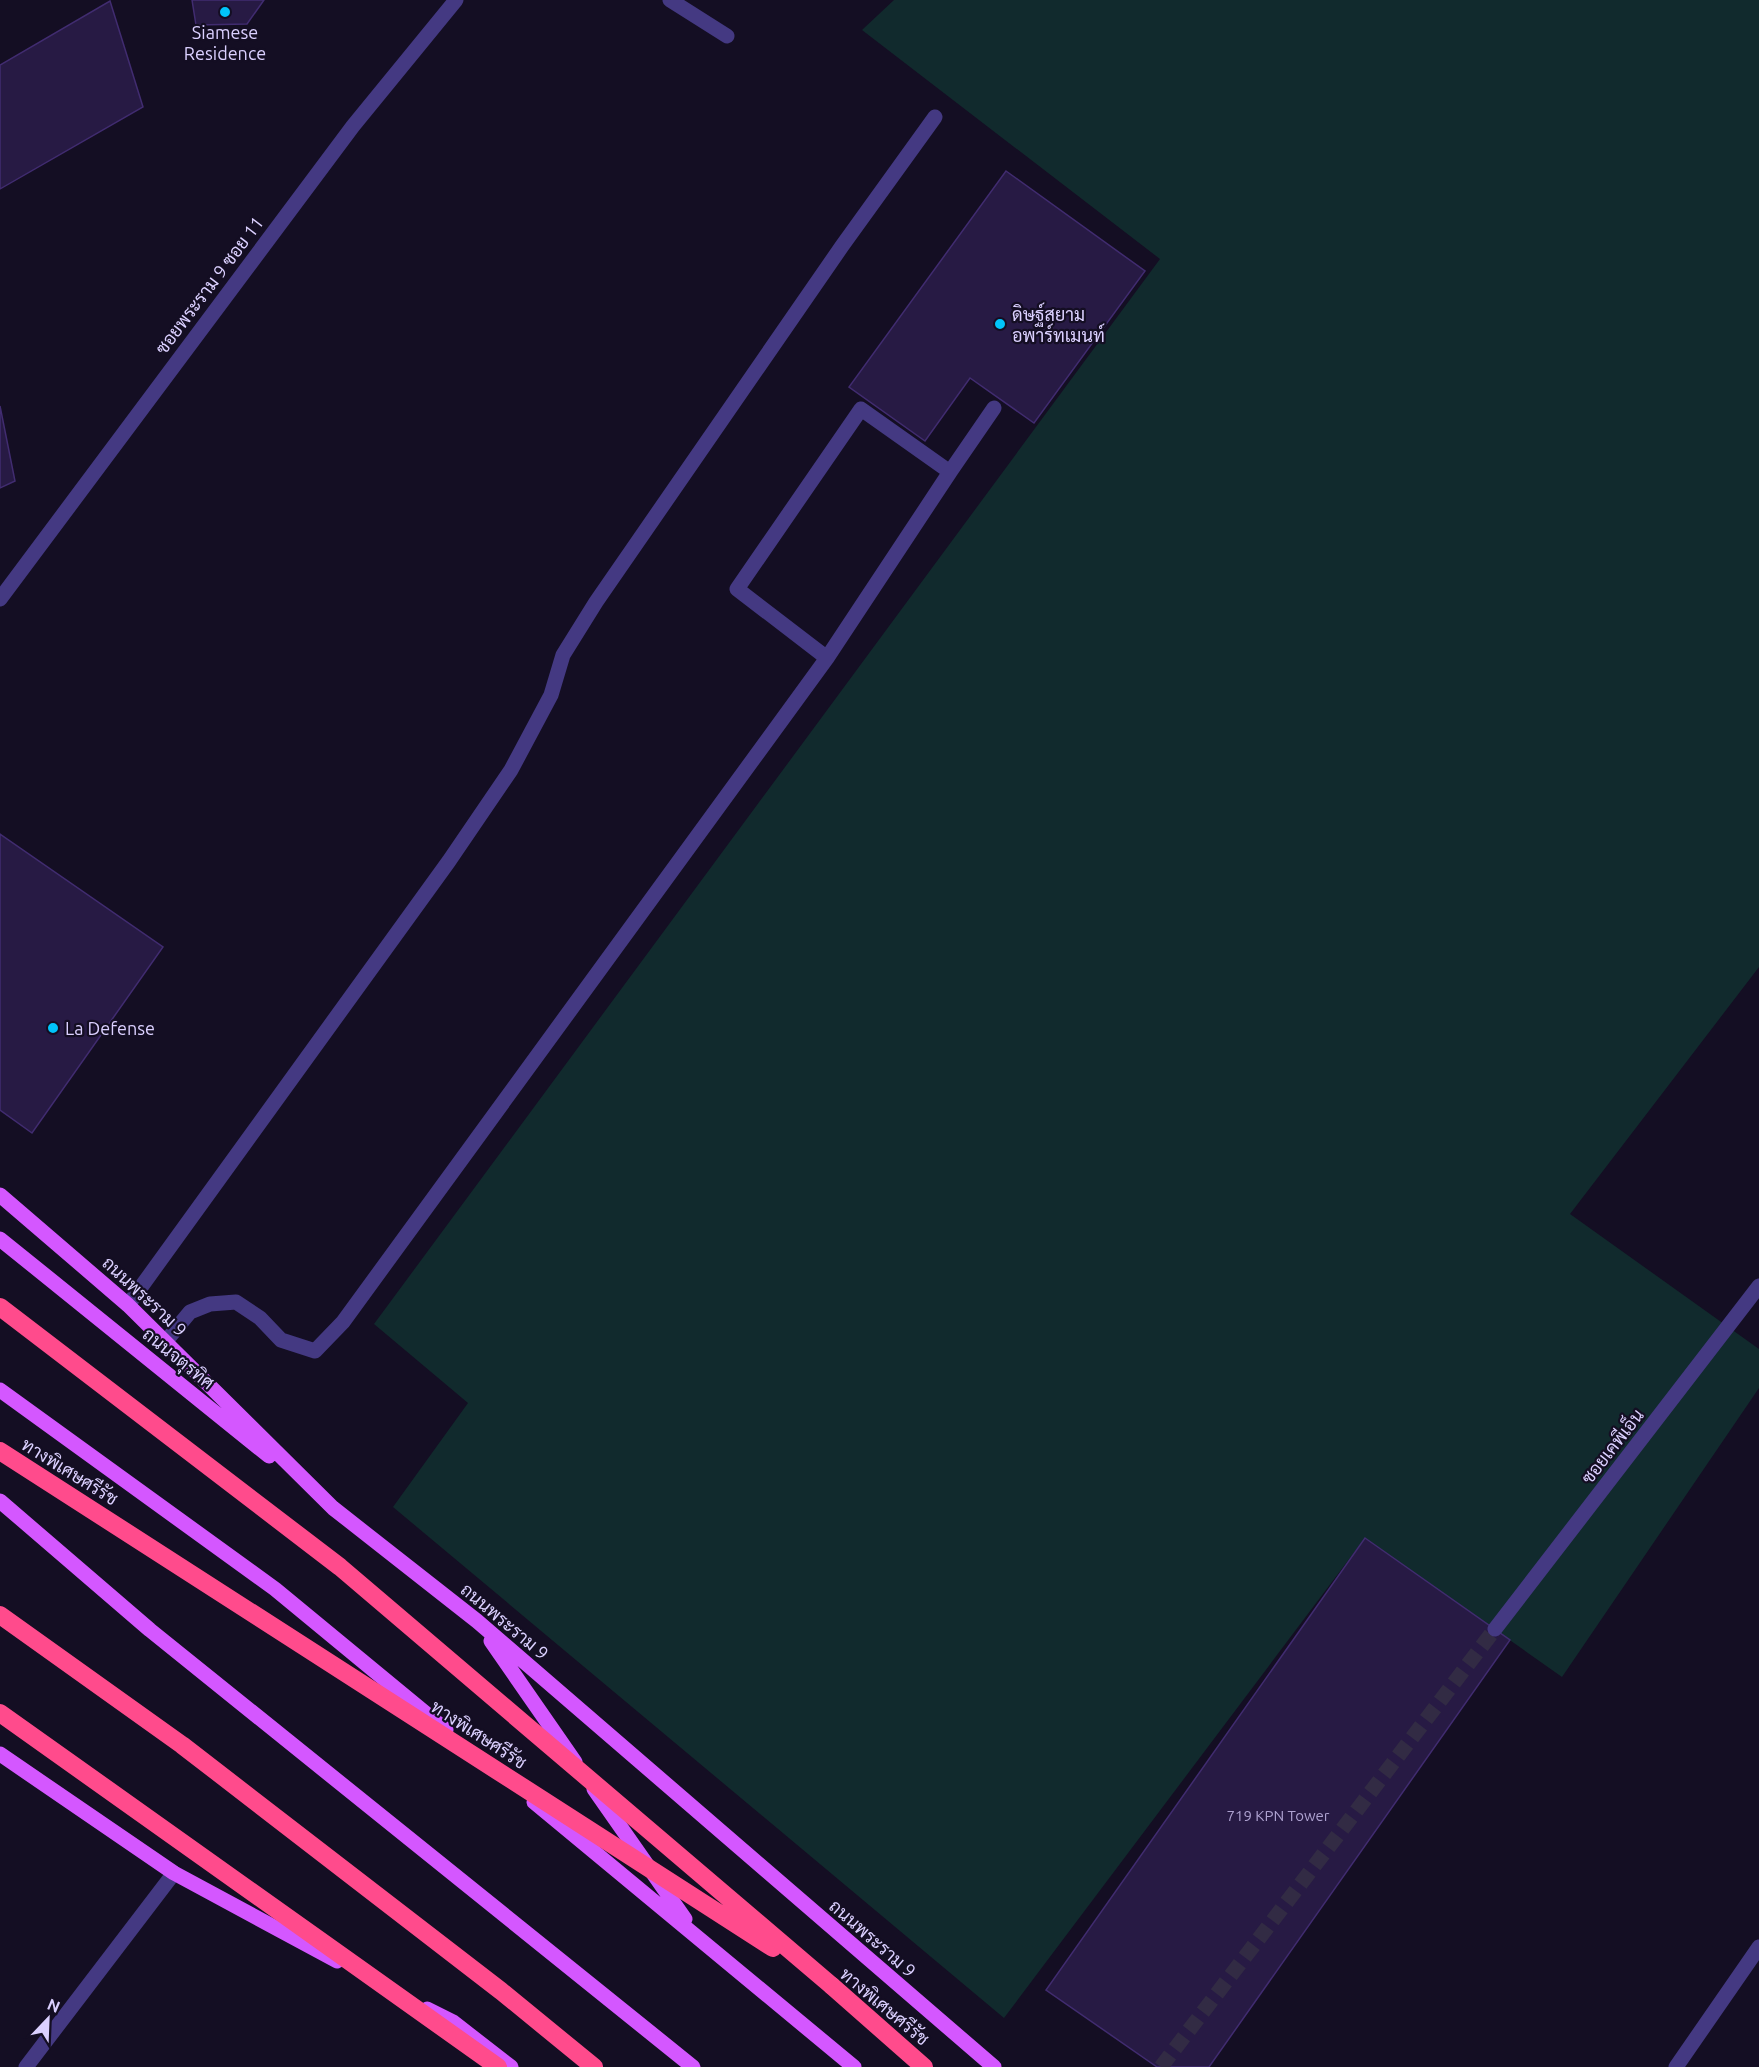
<svg xmlns="http://www.w3.org/2000/svg" width="1759" height="2067" font-family="Ubuntu,Sarabun,sans-serif">
  <rect width="100%" height="100%" fill="#140e23"/>
  <path fill="#112a2d" d="M894,0H1759V967L1570,1214L1759,1349V1388L1562,1677L1365,1538L1004,2018L393,1507L468,1403L374,1324L1160,259L862,30Z"/>
  <path fill="#271a44" stroke="#412c70" stroke-width="1.5" d="M192,0H264L247,24L196,25Z
    M110,1L143,107L0,189V65Z
    M1006,171L1145,271L1034,423L970,378L925,441L849,387Z
    M0,406L15,481L0,488Z
    M0,834L163,947L32,1133L0,1110Z
    M1365,1538L1510,1640L1209,2067H1157L1046,1990Z"/>
  <g fill="none" stroke-linecap="round" stroke-linejoin="round">
    <path stroke="#322b44" stroke-width="15" stroke-dasharray="15 8" stroke-linecap="butt" d="M1161,2067L1495,1629"/>
    <path stroke="#443982" stroke-width="15" d="M670,0L727,36
      M950,472L994,408
      M0,599L353,126L456,0
      M128,1305L449,861L511,770L551,695L563,655L596,602L842,246L935,117
      M166,1341L190,1312L210,1304L236,1302L260,1318L281,1340L315,1351L343,1322L827,658L950,472L861,409L737,589L827,658
      M1495,1629L1759,1286
      M26,2067L174,1873
      M1676,2067L1759,1947"/>
    <path stroke="#d457ff" stroke-width="15" d="M0,1195L128,1305L333,1508L477,1621L994,2067
      M0,1239L269,1456
      M0,1390L275,1589L446,1730
      M0,1501L150,1630L693,2067
      M491,1641L575,1762
      M0,1754L174,1873L337,1961
      M594,1789L685,1919
      M534,1802L854,2067
      M427,2009L453,2022L511,2067"/>
    <path stroke="#ff4b8c" stroke-width="18" d="M0,1615L182,1745L501,1991L594,2067
      M832,1986L924,2067"/>
    <path stroke="#ff4b8c" stroke-width="18" d="M0,1307L340,1567L832,1986
      M0,1451L773,1948
      M0,1713L498,2067"/>
  </g>
  <g fill="#01c4fa" stroke="#140e23" stroke-width="2">
    <circle cx="225" cy="12" r="6"/>
    <circle cx="1000" cy="324" r="6"/>
    <circle cx="53" cy="1028" r="6"/>
  </g>
  <g text-anchor="middle" dominant-baseline="central" stroke-width="4.5" stroke-linejoin="round" paint-order="stroke">
    <g font-size="15" fill="#aea2d0">
      <text x="1278" y="1815">719 KPN Tower</text>
    </g>
    <g font-size="18" fill="#dbd0ff" stroke="#140e23" text-anchor="start">
      <text x="225" y="32" text-anchor="middle">Siamese<tspan x="225" dy="21">Residence</tspan></text>
      <text x="1012" y="314">ดิษฐ์สยาม<tspan x="1012" dy="21">อพาร์ทเมนท์</tspan></text>
      <text x="65" y="1028">La Defense</text>
    </g>
    <g font-size="18" fill="#dbd0ff" stroke="#140e23">
      <text transform="translate(209 285) rotate(-53)">ซอยพระราม 9 ซอย 11</text>
      <text transform="translate(145 1296) rotate(43)">ถนนพระราม 9</text>
      <text transform="translate(179 1358) rotate(39)">ถนนจตุรทิศ</text>
      <text transform="translate(1612 1446) rotate(-52)">ซอยเคพีเอ็น</text>
      <text transform="translate(70 1471) rotate(32)">ทางพิเศษศรีรัช</text>
      <text transform="translate(505 1621) rotate(40)">ถนนพระราม 9</text>
      <text transform="translate(479 1734) rotate(33)">ทางพิเศษศรีรัช</text>
      <text transform="translate(873 1938) rotate(41)">ถนนพระราม 9</text>
      <text transform="translate(885 2006) rotate(40)">ทางพิเศษศรีรัช</text>
    </g>
  </g>
  <g transform="translate(48 2019) rotate(23)" stroke="#140e23" stroke-width="4.5" paint-order="stroke">
  <path d="M0-4.5L10 22L0 15L-10 22Z" fill="#dbd0ff"/>
  <text y="-9" font-size="16" font-weight="bold" text-anchor="middle" fill="#dbd0ff">N</text>
  </g>
</svg>
